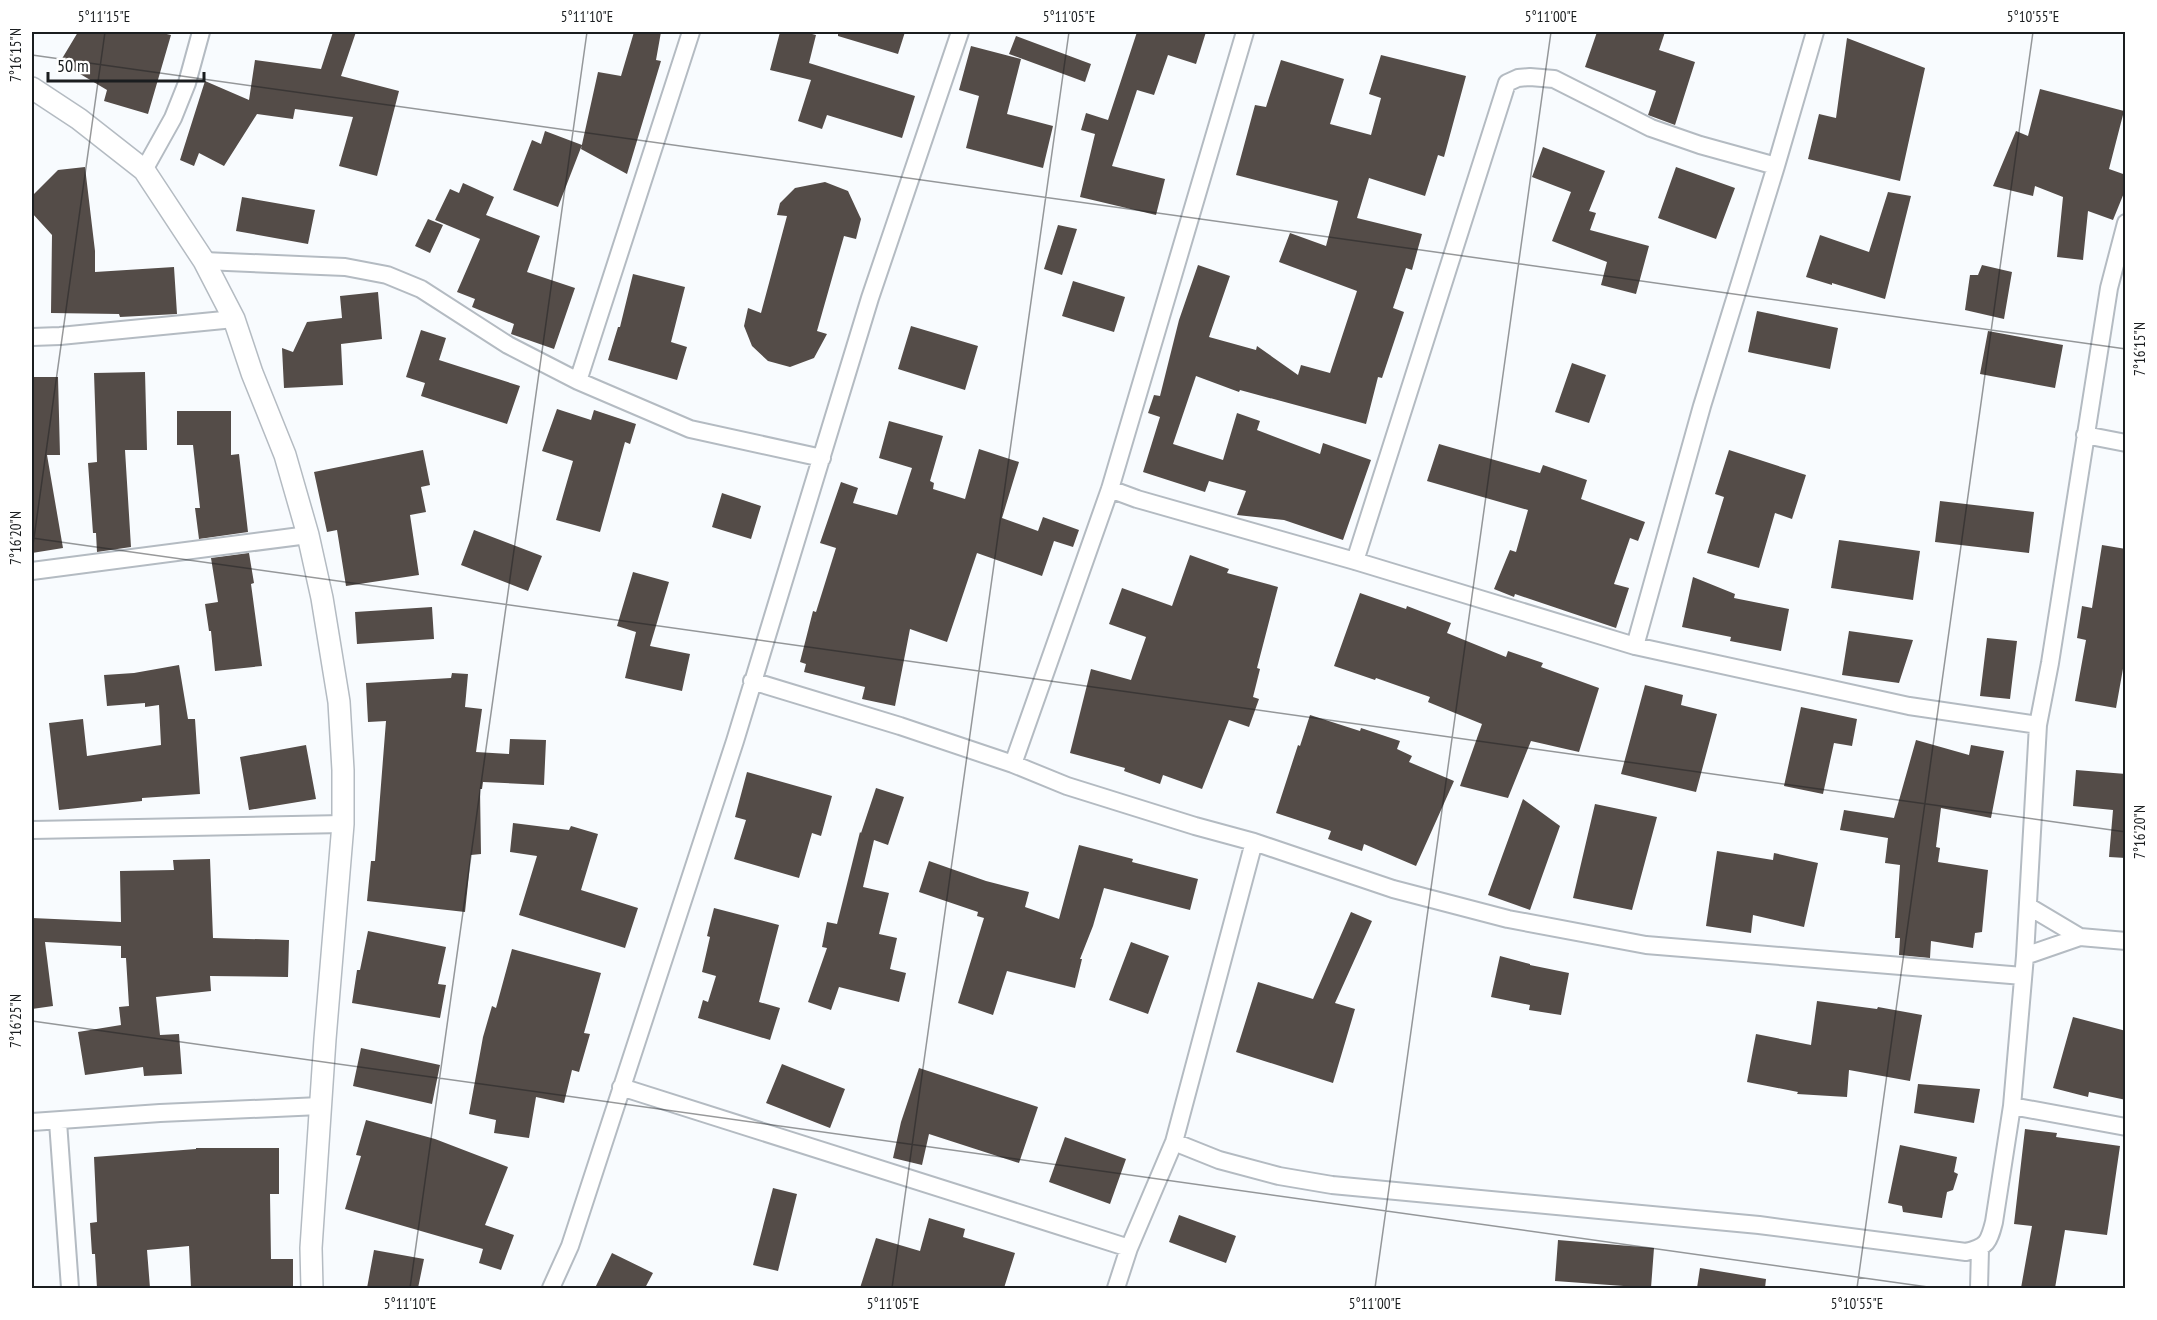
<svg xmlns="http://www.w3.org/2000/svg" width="2157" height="1320" font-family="'PT Sans Narrow',sans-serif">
  <rect width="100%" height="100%" fill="#f8fbfe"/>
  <path fill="#544c48" d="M78,32H158L171,35L148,114L104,101L107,90L60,62Z
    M333,32H356L341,76L399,91L377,176L339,166L353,117L295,109L293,119L257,114L224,166L199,153L194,166L180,160L205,81L249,100L255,60L321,69Z
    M634,32H661L656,60L661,61L627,174L581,149L598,72L621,76Z
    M780,32H804L816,35L809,63L915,96L902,138L827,115L822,129L798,121L811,80L770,70Z
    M838,32H905L898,54L838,36Z
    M1137,32H1206L1196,64L1168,55L1154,95L1137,90L1112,166L1165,179L1156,215L1080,197L1095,134L1081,130L1086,113L1108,120Z
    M1597,32H1665L1659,50L1695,62L1675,125L1648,115L1656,91L1585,67Z
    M1016,36L1091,64L1085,82L1009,54Z
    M1847,38L1925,68L1900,181L1808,159L1819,114L1836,118Z
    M971,46L1021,59L1007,114L1053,126L1043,168L966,148L979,96L959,90Z
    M1381,55L1466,76L1444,157L1438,155L1425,196L1369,178L1357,218L1422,234L1412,270L1406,268L1393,308L1404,312L1382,378L1378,377L1366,424L1240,390L1239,392L1196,376L1173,444L1223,460L1237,413L1260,421L1257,430L1320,454L1323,443L1371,460L1343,540L1284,520L1237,515L1246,491L1209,481L1205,492L1143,472L1160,417L1148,413L1154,395L1160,396L1179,320L1198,265L1230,276L1209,337L1256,350L1257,346L1298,375L1301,365L1330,373L1357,291L1279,262L1290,233L1326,246L1338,201L1236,175L1255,105L1266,107L1281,60L1344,79L1330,124L1371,135L1381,98L1369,94Z
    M2040,89L2124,111L2109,169L2126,175V188L2113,220L2088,211L2083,260L2057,257L2063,197L2035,186L2033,196L1993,186L2016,131L2028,136Z
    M545,131L582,145L558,207L513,190L532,140L541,144Z
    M1543,147L1605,171L1589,211L1596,213L1590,230L1649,246L1636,294L1601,285L1607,262L1552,241L1571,192L1532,177Z
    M85,167L95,251V272L174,267L177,314L120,317L119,314L51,313L52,235L32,213V196L58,170Z
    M1676,167L1735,188L1716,239L1658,218Z
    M825,182L848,191L861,219L856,239L844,236L817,331L827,334L814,358L790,367L768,361L752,346L744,326L748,308L761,313L787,216L777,215L780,203L795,188Z
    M463,183L494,197L486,215L540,236L527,272L575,288L554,349L511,334L514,324L472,307L475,299L457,292L480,239L435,220L450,189L459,193Z
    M1888,192L1911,196L1885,299L1832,283V285L1806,277L1820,235L1869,252Z
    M242,197L315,210L308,244L236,231Z
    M428,219L443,225L430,253L415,246Z
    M1058,225L1077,229L1062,275L1044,269Z
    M1982,265L2012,272L2004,319L1965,310L1970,275H1978Z
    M633,274L685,287L671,342L687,347L677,380L608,360L618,327H620Z
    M1073,281L1125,297L1114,332L1062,316Z
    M378,292L382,339L341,344L343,385L284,388L282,348L293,352L307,322L342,318L340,296Z
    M1757,311L1838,328L1830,369L1748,352Z
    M911,326L978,346L965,390L898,369Z
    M421,330L446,338L439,360L520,386L507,424L421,396L425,383L406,377Z
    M1988,331L2063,345L2055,388L1980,374Z
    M1572,363L1606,375L1589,423L1555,412Z
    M145,372L147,450H125L131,547L97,552L96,533H93L88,463L97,462L94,373Z
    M32,377H58L60,455H47L63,548L32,553Z
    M557,409L591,420L594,410L636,424L630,444L625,442L600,532L556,520L573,461L542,451Z
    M177,411H231V455L239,454L248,532L199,539L195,508H200L193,445H177Z
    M889,421L943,436L930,481L934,483L933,489L965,499L979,449L1019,462L1002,518L1038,531L1043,517L1079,530L1073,547L1054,541L1042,576L977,553L947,642L910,629L895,706L862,699L865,687L804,672L806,664L800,662L813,611L816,612L836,548L820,543L841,482L858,488L853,503L897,515L912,468L879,458Z
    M1439,444L1540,473L1543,465L1587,480L1581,499L1645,522L1638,541L1630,538L1614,584L1629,588L1616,628L1515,594L1514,597L1494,589L1510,550L1516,552L1528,510L1427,481Z
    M423,450L430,485L421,487L426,512L410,515L419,575L346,586L337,530L327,532L314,472Z
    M1729,450L1806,475L1792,519L1775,513L1759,568L1707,553L1724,497L1715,494Z
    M722,493L761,506L751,539L712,527Z
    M1940,501L2034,512L2029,553L1935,542Z
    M474,530L542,556L528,591L461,565Z
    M1839,540L1920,551L1913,600L1831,588Z
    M2102,545L2126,549V652L2116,708L2075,701L2086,640L2077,638L2082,606L2092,608Z
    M249,553L254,583L251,584L262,666L215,671L211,631H209L205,604L218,602L211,558Z
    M1190,555L1229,569L1227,573L1278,587L1257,668L1260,669L1253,697L1259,699L1249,727L1229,720L1202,789L1163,775L1160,784L1124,771L1125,768L1070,753L1091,669L1131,680L1146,637L1109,624L1122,588L1172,606Z
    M633,572L669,582L650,646L690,654L682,691L625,678L636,632L617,626Z
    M1693,577L1735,594L1734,598L1789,609L1781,651L1730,641L1731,637L1682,627Z
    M1360,593L1406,609L1407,606L1451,623L1447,633L1506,657L1508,651L1543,663L1541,667L1599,688L1579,752L1531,741L1508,798L1460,786L1482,724L1428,702L1430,697L1376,678L1375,680L1334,666Z
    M432,607L434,639L357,644L355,612Z
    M1849,631L1913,640L1899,683L1842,675Z
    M1987,638L2017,641L2010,699L1980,696Z
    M179,665L188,719H195L200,794L142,798V801L59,810L49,723L83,719L87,756L161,745L159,705L145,707V703L107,706L104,675L134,673Z
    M452,673L468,674L465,707L482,709L476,752L509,754L510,739L546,740L544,785L483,782L482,789H480L481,854L471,855L465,912L367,901L371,861H375L386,721L368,722L366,683L451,678Z
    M1645,685L1683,695L1681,705L1717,714L1696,792L1621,774Z
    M1801,707L1857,719L1852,746L1834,743L1823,794L1784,786Z
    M1310,715L1360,731L1361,728L1400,741L1397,749L1412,756L1409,762L1454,781L1416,866L1364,844L1362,851L1328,839L1331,831L1276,813L1298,745L1300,746Z
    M1916,740L1969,755L1971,745L2004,751L1991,818L1941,808L1936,847L1940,848L1938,862L1988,870L1982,932L1975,933L1973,948L1931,941L1930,958L1899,955L1900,938H1895L1900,865L1885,863L1888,838L1840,830L1844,810L1894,818Z
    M306,745L316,799L249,810L240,757Z
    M2076,770L2126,774V858L2109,857L2113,810L2073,806Z
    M747,772L832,796L821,836L812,833L799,878L734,859L746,820L735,817Z
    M876,788L904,797L888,845L874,840L863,887L889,893L879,934L897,938L890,969L906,973L899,1002L839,987L831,1010L808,1002L827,948L822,947L827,922L837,924L860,832L861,833Z
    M1523,799L1560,826L1530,910L1488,895Z
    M1595,804L1657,817L1632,910L1573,898Z
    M513,823L569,830L571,826L598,834L581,890L638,908L625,948L519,915L537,856L510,852Z
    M1079,845L1133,859L1132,862L1198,879L1190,910L1104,888L1093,926L1080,959H1082L1075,988L1007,971L993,1015L958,1003L984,918L977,916L978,912L919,892L929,861L986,881L1029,892L1025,907L1059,919Z
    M1717,851L1773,860L1774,853L1818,863L1804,927L1753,915L1751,933L1706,926Z
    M210,859L213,938L289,940L288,977L210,976L211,991L156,997L160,1035L179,1034L182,1074L144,1076L143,1067L85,1075L78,1032L121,1025L119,1007L129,1006L126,958H121V946L45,942L53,1006L32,1009V918L121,922L120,871L174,870L173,860Z
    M714,908L779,925L759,1002L780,1008L770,1040L698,1018L703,1000L708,1002L716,976L702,972L710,937L707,936Z
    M1351,912L1372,921L1335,1003L1355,1009L1333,1083L1236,1052L1258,982L1313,999Z
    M368,931L446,947L438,984L446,985L440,1018L352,1003L357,970H360Z
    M1131,942L1169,956L1148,1014L1109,1000Z
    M512,949L601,973L584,1033L590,1034L579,1072L572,1070L564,1103L536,1097L529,1138L494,1133L496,1120L469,1114L483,1037L492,1006L496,1008Z
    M1500,956L1530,964V965L1569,973L1561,1015L1529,1010L1530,1005L1491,997Z
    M1817,1001L1877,1009L1878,1007L1922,1015L1910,1081L1849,1070L1847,1097L1797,1094L1798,1092L1747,1082L1756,1034L1811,1045Z
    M2073,1017L2126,1031V1100L2089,1092L2088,1097L2053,1088Z
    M361,1048L440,1065L432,1104L353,1086Z
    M782,1064L845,1089L830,1128L766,1103Z
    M919,1068L1038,1107L1019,1163L929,1134L922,1165L893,1158L901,1122Z
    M1918,1084L1980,1089L1974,1123L1914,1113Z
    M366,1120L435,1139L508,1167L485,1225L514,1235L501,1270L479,1263L483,1249L345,1209L361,1156L356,1155Z
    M2025,1129L2057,1133L2056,1137L2120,1146L2107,1235L2065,1230L2055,1288H2021L2032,1226L2014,1224Z
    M1065,1137L1126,1159L1110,1204L1049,1182Z
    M1900,1145L1957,1157L1954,1172L1958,1174L1953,1190L1947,1192L1942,1218L1903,1212L1902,1206L1888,1203Z
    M196,1148H279V1194H270L271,1259H293V1288H191L189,1246L147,1250L150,1288H97L95,1254H92L90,1223L97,1222L94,1157L196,1149Z
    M773,1188L797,1194L778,1271L753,1265Z
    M1179,1215L1236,1236L1226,1263L1169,1242Z
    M929,1218L965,1229L963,1237L1015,1253L1004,1288H860L876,1238L920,1251Z
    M1558,1240L1654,1248L1651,1288L1555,1281Z
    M374,1250L424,1259L418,1288H367Z
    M612,1253L653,1273L645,1288H595Z
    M1700,1268L1766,1279L1765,1288H1697Z"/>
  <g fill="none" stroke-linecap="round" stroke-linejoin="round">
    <g stroke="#b4bbc2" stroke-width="20">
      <path id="minor" d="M144,170L173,118L187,83L201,32
        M204,261L345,267L387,275L421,289L508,345L578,381L690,429L822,458
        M32,337L60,336L234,319
        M578,381L691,32
        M2085,435L2126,443
        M1110,489L1137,499L1355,561L1635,646L1909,706L2038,725
        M1355,561L1507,83L1518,78L1530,77L1554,79L1651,128L1700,145L1776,166
        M32,571L308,535
        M1635,646L1702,406L1776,166L1815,32
        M752,681L900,726L1013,764L1067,786L1195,826L1254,842L1393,889L1508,919L1646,945L2023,976
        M1013,764L1110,489L1245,32
        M32,830L343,824
        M1254,842L1174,1142L1219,1160L1279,1176L1332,1185L1759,1225L1966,1252C1987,1247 1989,1242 1994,1222L2012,1106L2025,956L2038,725L2050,663L2109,288L2126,223
        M2028,906L2080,937L2126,941
        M2025,956L2080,937
        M621,1087L1129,1248
        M2012,1106L2126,1127
        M32,1122L160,1113L320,1106
        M58,1122L70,1288
        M551,1288L570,1246L735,741L870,298L960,32
        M1116,1288L1129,1248L1174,1142
        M1979,1288L1980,1249"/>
    </g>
    <g stroke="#b4bbc2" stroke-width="24">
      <path id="tertiary" d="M32,88L79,119L144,170L204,261L234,319L252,373L285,455L308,535L322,598L339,702L343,770V824L325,1039L311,1248L312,1288"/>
    </g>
    <use href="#minor" stroke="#fff" stroke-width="16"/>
    <use href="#tertiary" stroke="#fff" stroke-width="21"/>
  </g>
  <path fill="none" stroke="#1a1d1f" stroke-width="1.5" stroke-opacity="0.45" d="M32,55L2126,349M32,538L2126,832M32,552L105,32M32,1021L1935,1288M410,1288L587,32M892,1288L1069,32M1375,1288L1551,32M1857,1288L2033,32"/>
  <rect width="2157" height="1320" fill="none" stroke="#ffffff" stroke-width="66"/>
  <path d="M48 72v9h156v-9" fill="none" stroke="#1a1d1f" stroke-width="3"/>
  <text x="57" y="72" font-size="18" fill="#1a1d1f" stroke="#ffffff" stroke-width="4.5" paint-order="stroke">50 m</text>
  <rect x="33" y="33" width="2091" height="1254" fill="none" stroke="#1a1d1f" stroke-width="2"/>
  <g font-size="15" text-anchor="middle" fill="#1a1d1f">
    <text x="104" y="22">5°11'15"E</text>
    <text x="587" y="22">5°11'10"E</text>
    <text x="1069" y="22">5°11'05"E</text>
    <text x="1551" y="22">5°11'00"E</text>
    <text x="2033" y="22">5°10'55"E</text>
    <text transform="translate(16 55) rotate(-90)" y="5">7°16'15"N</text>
    <text transform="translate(2140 349) rotate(-90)" y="5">7°16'15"N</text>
    <text transform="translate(16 538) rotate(-90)" y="5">7°16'20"N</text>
    <text transform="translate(2140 832) rotate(-90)" y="5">7°16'20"N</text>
    <text transform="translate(16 1021) rotate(-90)" y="5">7°16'25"N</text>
    <text x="410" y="1309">5°11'10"E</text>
    <text x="893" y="1309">5°11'05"E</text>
    <text x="1375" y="1309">5°11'00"E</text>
    <text x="1857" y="1309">5°10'55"E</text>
  </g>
</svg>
